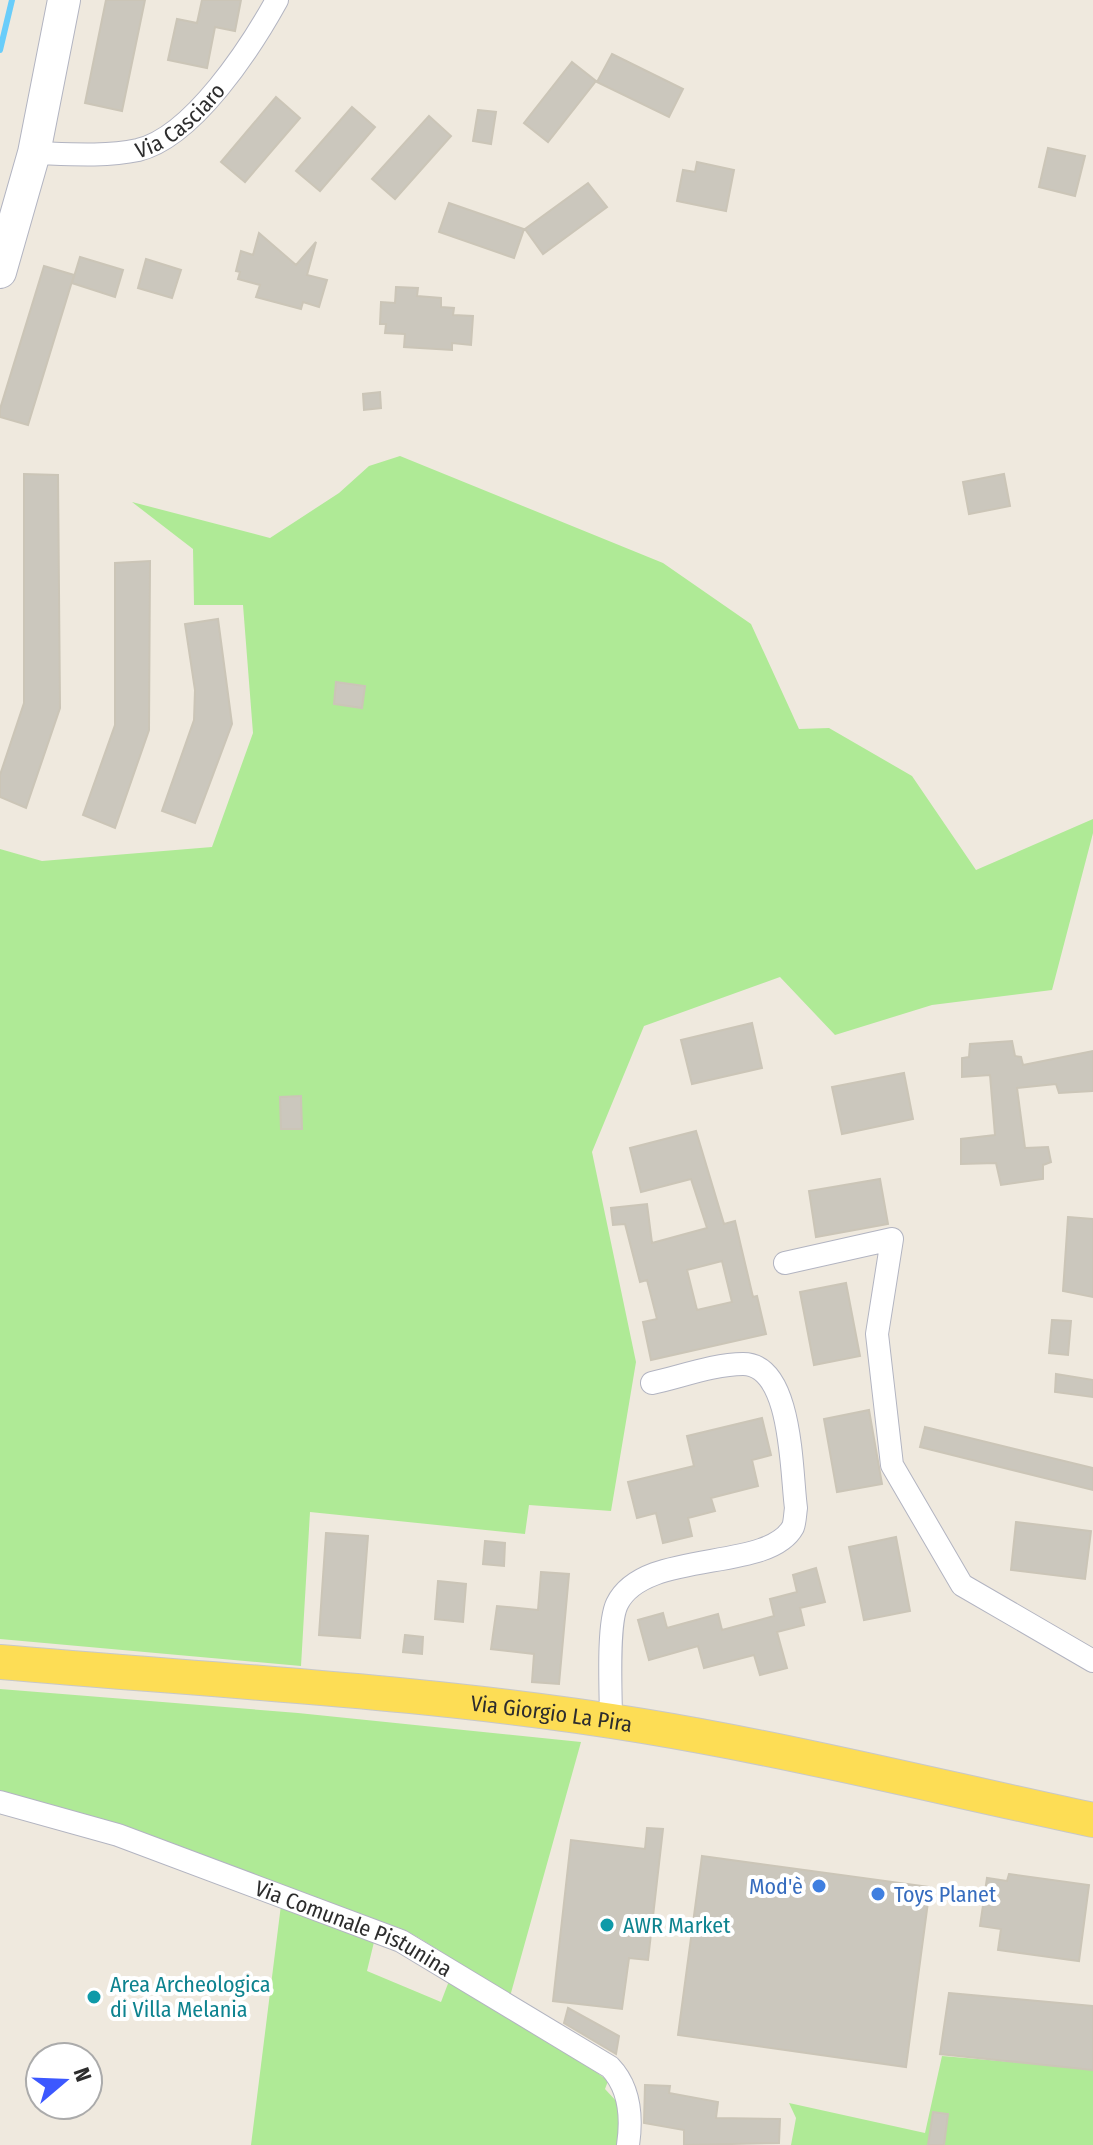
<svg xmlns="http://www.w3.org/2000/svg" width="1093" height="2145" font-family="'Fira Sans Condensed',sans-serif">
  <rect width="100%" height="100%" fill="#efe9de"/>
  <path fill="#afea96" d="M400,456L663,563L751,624L799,729L829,728L912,776L976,870L1093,819V833L1052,990L932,1005L835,1035L780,977L644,1026L592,1152L636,1362L611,1511L529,1505L525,1534L310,1512L301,1666L0,1639V849L42,861L212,847L253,733L243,605H194L193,549L132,502L270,538L339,493L369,466Z
    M0,1689L298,1713L581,1742L509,2000C487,1984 406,1922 386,1925L0,1790Z
    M281,1905L374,1942L367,1971L441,2002L449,1981L555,2041L608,2081L605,2089L618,2103L619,2145H251Z
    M942,2056L1093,2069V2145H791L796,2118L789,2103L925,2133Z"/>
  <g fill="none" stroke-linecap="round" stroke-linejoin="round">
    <path stroke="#69cdfa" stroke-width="6" d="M0,50L12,0"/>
  </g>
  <path fill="#cbc7bd" stroke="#cbc5b7" stroke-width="2" fill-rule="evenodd" d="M106,0H145L122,111L85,103Z
    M202,0H241L235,31L215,27L207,68L168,60L177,19L197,23Z
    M612,54L683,89L669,117L597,82Z
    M572,62L596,81L548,142L524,123Z
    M276,97L300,118L245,182L221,162Z
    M352,107L375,127L320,191L296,171Z
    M478,110L496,112L491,144L473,141Z
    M429,116L451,136L395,199L372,179Z
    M1048,148L1085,156L1075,196L1039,187Z
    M697,162L734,170L726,211L677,201L683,170L695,172Z
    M588,183L607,207L543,254L525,229Z
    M449,203L524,229L514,258L439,232Z
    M259,233L296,265L316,242L307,275L327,280L319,307L303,302L301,309L256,297L260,285L238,279L240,272L236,271L241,251L253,255Z
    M80,257L123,270L115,297L72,283Z
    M146,259L181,270L172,298L138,288Z
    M44,266L74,275L28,425L0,417V409Z
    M396,287L418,288L417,296L441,298V307L454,308L453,315L473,316L471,345L452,343V350L404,347L405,334L385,333L386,324H380L381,302L395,303Z
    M380,392L381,408L364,410L363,394Z
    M24,474L58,475L60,708L26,808L0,797V775L24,703Z
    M1004,474L1010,506L969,514L963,482Z
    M150,561L149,730L115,828L83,815L115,725V563Z
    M218,619L232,724L195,823L162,811L194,720L195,690L185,624Z
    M336,682L365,686L362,708L334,704Z
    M752,1023L762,1068L692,1084L681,1040Z
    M1012,1041L1015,1056L1021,1057L1023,1065L1093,1051V1091L1059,1093L1056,1084L1017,1088L1025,1148L1048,1147L1051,1162L1043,1165V1179L1001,1185L996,1163L961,1164V1139L995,1135L990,1075L962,1077V1058L969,1057L970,1044Z
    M904,1073L913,1119L842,1134L832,1087Z
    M301,1096L302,1129H281L280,1097Z
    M696,1131L724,1224L735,1221L753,1297L757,1296L766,1334L651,1360L643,1322L657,1319L647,1280L640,1282L625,1224L613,1225L611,1208L647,1204L652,1243L707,1228L691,1179L641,1192L630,1148ZM722,1261L732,1302L697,1310L687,1270Z
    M880,1179L888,1224L816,1237L809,1191Z
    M1068,1217L1093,1219V1297L1063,1291Z
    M846,1283L860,1356L814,1365L800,1292Z
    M1052,1320L1071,1321L1068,1355L1049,1353Z
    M1056,1374L1093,1380V1397L1055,1392Z
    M869,1410L882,1484L837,1492L824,1419Z
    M762,1418L771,1455L752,1460L758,1486L711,1498L715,1511L688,1518L692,1536L663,1543L656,1513L637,1518L628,1482L694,1466L687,1436Z
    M925,1427L1093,1468V1490L920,1447Z
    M1016,1522L1091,1531L1085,1579L1011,1570Z
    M326,1533L368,1536L360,1638L319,1635Z
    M896,1537L910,1611L864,1620L849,1547Z
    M485,1541L505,1543L504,1566L483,1564Z
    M816,1568L825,1602L800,1608L804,1625L777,1632L787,1668L760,1675L754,1655L704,1668L698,1646L649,1660L638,1620L663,1613L667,1628L718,1614L722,1630L774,1616L770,1599L797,1592L793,1575Z
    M541,1572L569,1574L559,1684L532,1682L534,1654L491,1649L497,1606L538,1610Z
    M438,1581L466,1584L463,1622L435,1619Z
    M405,1635L423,1637L422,1654L403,1652Z
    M647,1828L663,1829L648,1960L629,1958L622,2009L553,2001L571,1840L645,1849Z
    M702,1856L930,1887L906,2067L678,2035Z
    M1009,1874L1089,1885L1079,1961L998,1950L1001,1929L980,1926L987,1878L1007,1881Z
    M949,1993L1093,2006V2070L940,2054Z
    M568,2008L619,2036L616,2054L564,2023Z
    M645,2085L670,2086L669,2093L718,2102L716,2118L780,2119L779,2143L684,2145V2130L644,2123Z
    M933,2112L948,2114L944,2145H928Z"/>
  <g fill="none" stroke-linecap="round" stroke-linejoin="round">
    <g stroke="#b2b4c1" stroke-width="24">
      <g id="street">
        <path id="s1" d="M34,153C67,154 105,157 138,150C193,137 251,47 277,0"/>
        <path d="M785,1263L892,1239L877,1334L892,1465L962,1585L1093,1661"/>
        <path d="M611,1721C611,1695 607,1625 617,1604C644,1548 768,1573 793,1527C795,1522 795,1514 796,1508C791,1473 793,1364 743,1364C714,1364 680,1377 652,1383"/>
        <path id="s2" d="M0,1802L118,1835L401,1941L610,2067C630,2088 632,2118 628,2145"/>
      </g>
    </g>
    <g stroke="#b2b4c1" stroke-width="34">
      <path id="secondary" d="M0,272L34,153L64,0"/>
    </g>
    <g stroke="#c8c8c8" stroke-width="36">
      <g id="primary">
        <path id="s3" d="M0,1662C214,1681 431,1691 643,1726C795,1751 943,1788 1093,1820"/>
      </g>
    </g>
    <use href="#street" stroke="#fff" stroke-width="22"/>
    <use href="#secondary" stroke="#fff" stroke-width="32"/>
    <use href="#primary" stroke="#fddd55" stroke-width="34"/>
  </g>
  <g fill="#3f7fe0" stroke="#fff" stroke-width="3">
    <circle cx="819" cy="1886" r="8"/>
    <circle cx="878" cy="1894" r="8"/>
  </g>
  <g fill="#0f9aa8" stroke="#fff" stroke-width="3">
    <circle cx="607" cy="1925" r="8"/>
    <circle cx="94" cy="1997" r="8"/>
  </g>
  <g text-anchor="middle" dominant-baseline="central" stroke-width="8" stroke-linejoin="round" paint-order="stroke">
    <g font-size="22" fill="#2d2d2d" stroke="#fff">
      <text stroke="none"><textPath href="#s1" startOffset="156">Via Casciaro</textPath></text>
      <text stroke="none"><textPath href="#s3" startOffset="554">Via Giorgio La Pira</textPath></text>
      <text stroke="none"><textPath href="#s2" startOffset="376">Via Comunale Pistunina</textPath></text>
    </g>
    <g font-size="22" fill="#366cbe" stroke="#fff" text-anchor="end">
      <text x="803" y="1886">Mod'è</text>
      <text x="894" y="1894" text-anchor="start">Toys Planet</text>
    </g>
    <g font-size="22" fill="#0d838f" stroke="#fff" text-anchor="start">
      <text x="623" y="1925">AWR Market</text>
      <text x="110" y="1984">Area Archeologica<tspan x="110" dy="25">di Villa Melania</tspan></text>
    </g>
  </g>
  <g transform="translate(64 2081) rotate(71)"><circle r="38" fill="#ffffff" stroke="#ababab" stroke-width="2"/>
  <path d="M0-6L14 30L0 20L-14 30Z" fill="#3c58ff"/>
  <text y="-12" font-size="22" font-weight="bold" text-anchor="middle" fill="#2d2d2d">N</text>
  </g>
</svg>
